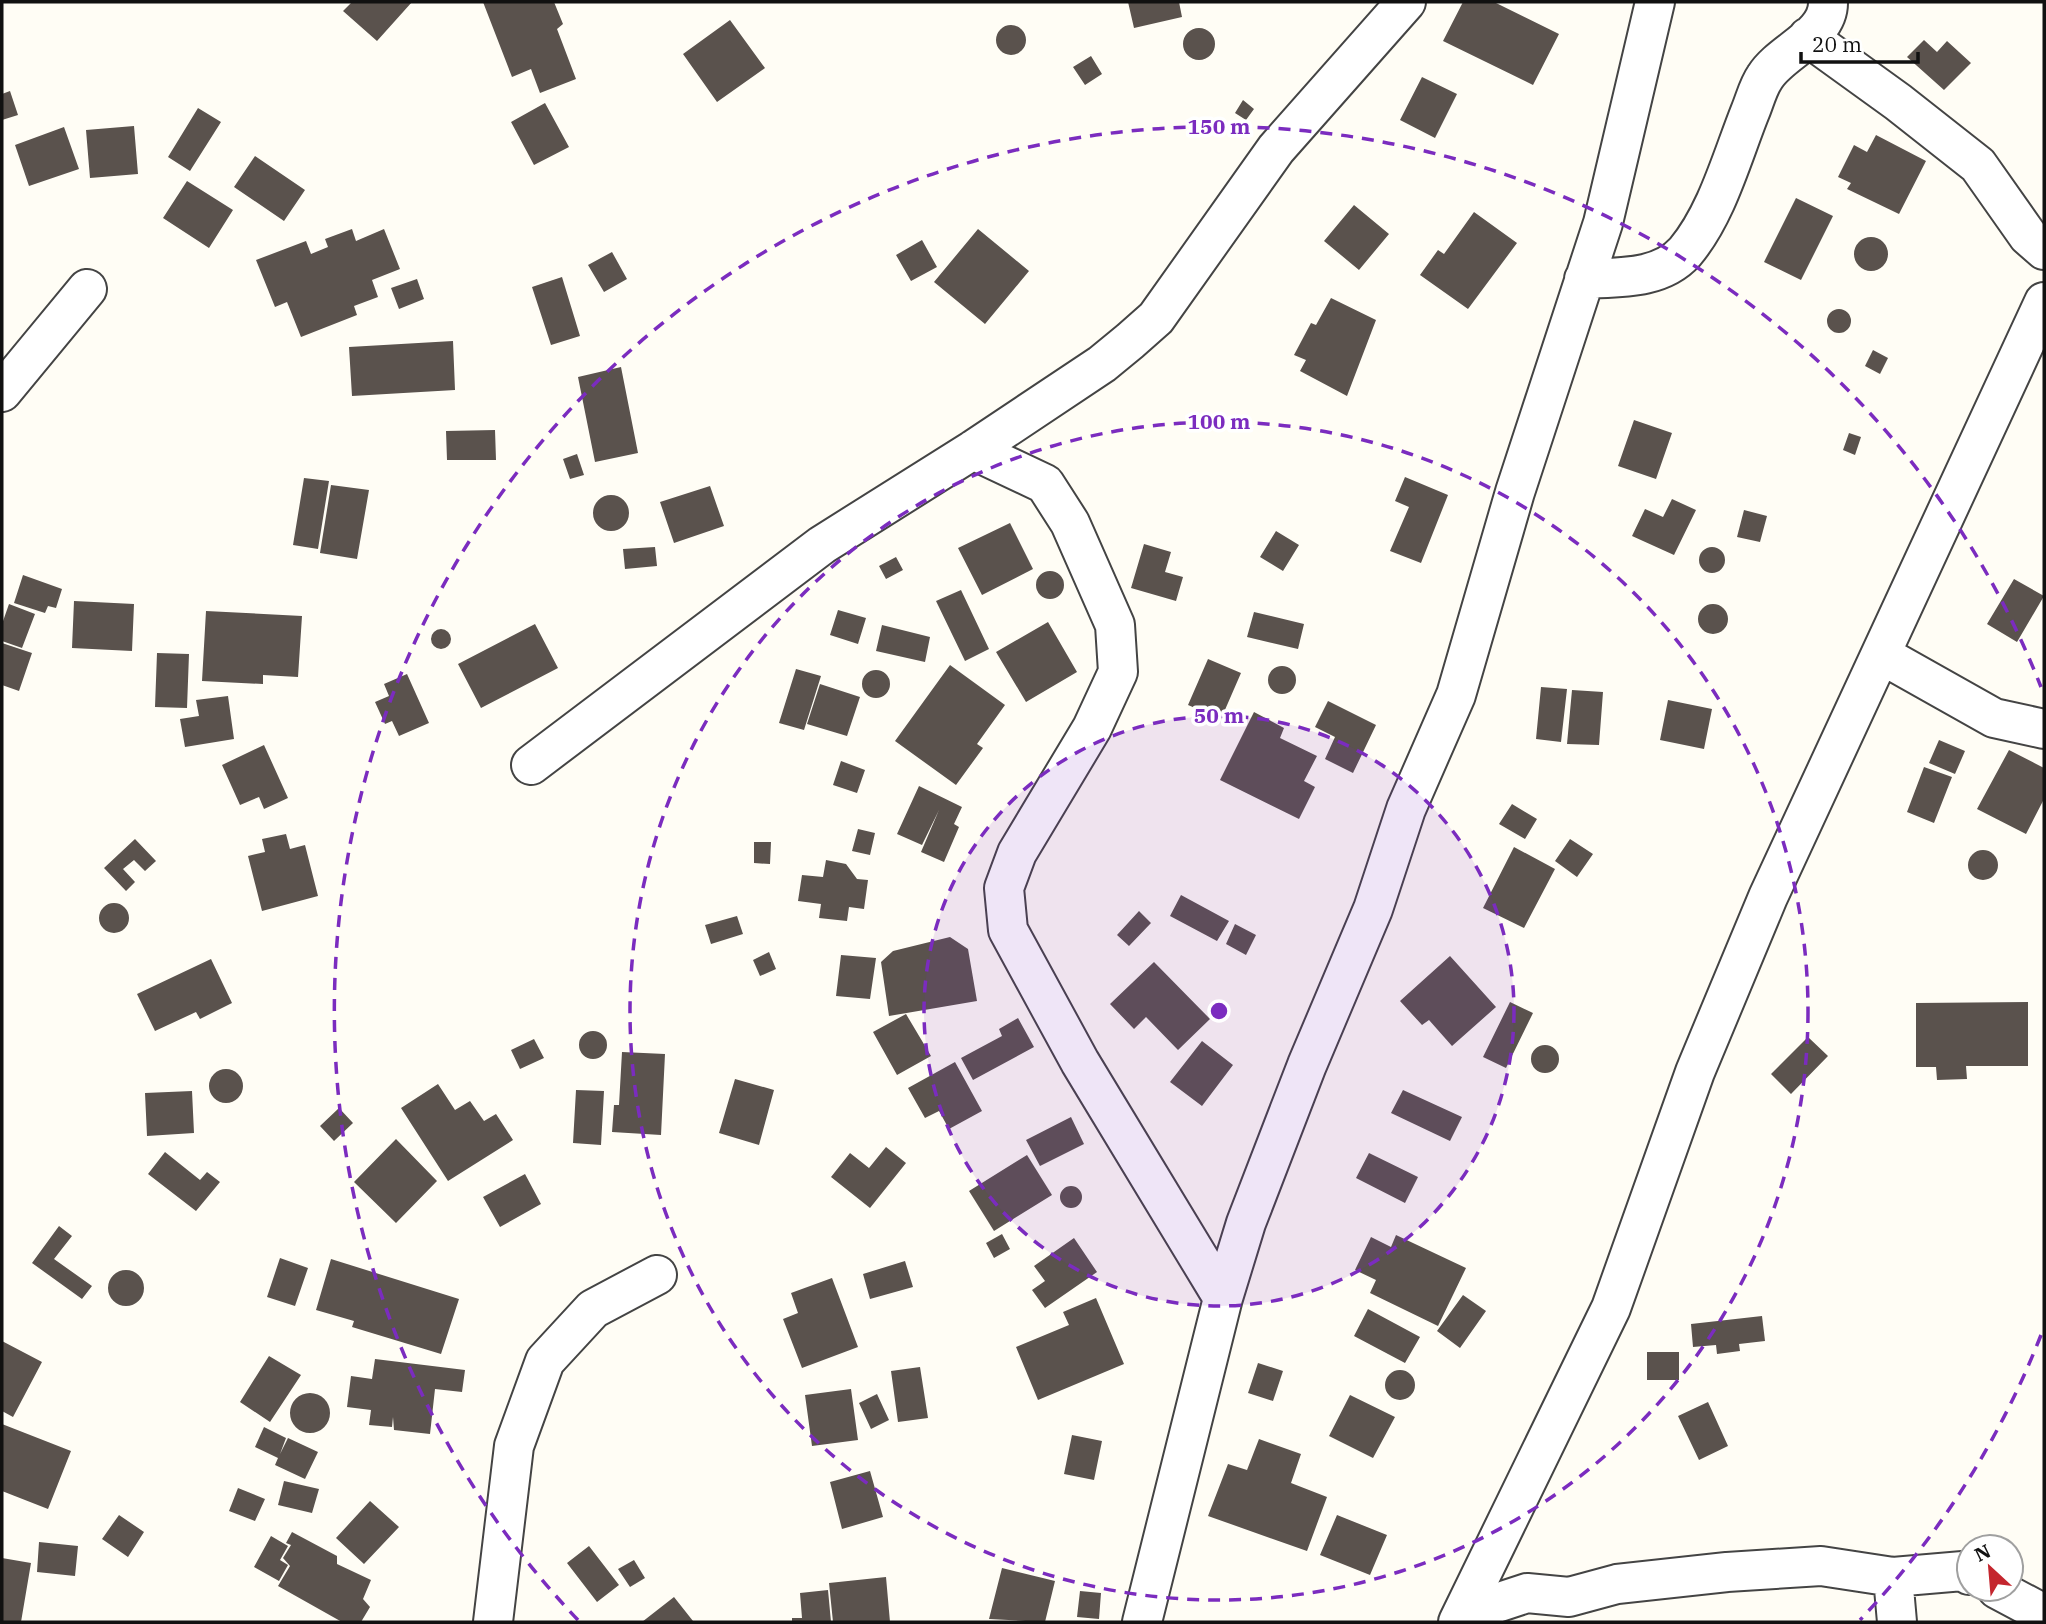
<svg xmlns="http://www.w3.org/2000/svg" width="2046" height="1624" font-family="'IBM Plex Serif',serif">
  <rect width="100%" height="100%" fill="#fffdf5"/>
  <path fill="#5a524d" d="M352,2H412L377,41L343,11Z
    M483,2H554L563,24L557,29L576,79L540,93L531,69L512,77Z
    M1128,2H1179L1182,17L1134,28Z
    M1463,2H1494L1559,34L1533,85L1443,41Z
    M730,20L765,68L717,102L683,54Z
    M996 40a15 15 0 1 1 30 0a15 15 0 1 1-30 0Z
    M1183 44a16 16 0 1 1 32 0a16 16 0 1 1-32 0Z
    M1924,40L1937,52L1947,41L1971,63L1944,90L1907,57Z
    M1091,56L1102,74L1085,85L1073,67Z
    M1422,77L1457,94L1435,138L1400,120Z
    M10,91L18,115L2,120V94Z
    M1243,100L1254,109L1246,120L1235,113Z
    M545,103L569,147L534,165L511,122Z
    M198,108L221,122L190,171L168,157Z
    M134,126L138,174L90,178L86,130Z
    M64,127L79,169L29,186L15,145Z
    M1876,135L1926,161L1899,214L1847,189L1851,183L1838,177L1854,145L1867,152Z
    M255,156L305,190L284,221L234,187Z
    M187,181L233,210L209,248L163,218Z
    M1796,198L1833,216L1801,280L1764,262Z
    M1354,205L1389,234L1359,270L1324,241Z
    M1474,212L1517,243L1468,309L1420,275L1438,250L1444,254Z
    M352,229L356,241L384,229L400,269L372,280L378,297L354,306L357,315L301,337L287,302L275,307L256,260L306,241L311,254L328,247L325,239Z
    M978,229L1029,271L985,324L934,282Z
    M1854 254a17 17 0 1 1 34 0a17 17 0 1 1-34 0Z
    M922,240L937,267L911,281L896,255Z
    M612,252L627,279L604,292L588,265Z
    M562,277L580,336L551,345L532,287Z
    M417,279L424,299L399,309L391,288Z
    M1331,298L1376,320L1347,396L1300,371L1306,360L1294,355L1311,323L1316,325Z
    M1827 321a12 12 0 1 1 24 0a12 12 0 1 1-24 0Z
    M453,341L455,390L352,396L349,347Z
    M1873,350L1888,358L1880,374L1865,366Z
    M621,367L638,453L595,462L578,377Z
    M1634,420L1672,433L1656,479L1618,466Z
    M495,430L496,460H447L446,431Z
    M1849,433L1861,437L1855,455L1843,450Z
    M577,454L584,475L570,479L563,459Z
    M1405,477L1448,495L1421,563L1390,551L1409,507L1395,501Z
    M304,478L329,481L318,549L293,545Z
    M331,485L369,490L357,559L320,553Z
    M710,486L724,526L674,543L660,502Z
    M593 513a18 18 0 1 1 36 0a18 18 0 1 1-36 0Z
    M1672,499L1696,510L1674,555L1632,536L1645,509L1663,517Z
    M1744,510L1767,516L1760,542L1737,537Z
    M1010,523L1033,569L982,595L958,548Z
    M1276,531L1299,545L1283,571L1260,557Z
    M1144,544L1171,552L1165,572L1183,577L1176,601L1131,588Z
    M1699 560a13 13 0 1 1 26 0a13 13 0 1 1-26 0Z
    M655,547L657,566L625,569L623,549Z
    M896,557L903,570L886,579L879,566Z
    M1036 585a14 14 0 1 1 28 0a14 14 0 1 1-28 0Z
    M23,575L62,589L56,608L48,606L45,613L14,603Z
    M2014,579L2044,596L2017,642L1987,624Z
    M961,590L989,649L965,661L936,601Z
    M74,601L134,604L132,651L72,648Z
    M9,604L35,614L22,648L2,641V624Z
    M1698 619a15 15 0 1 1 30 0a15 15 0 1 1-30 0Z
    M838,610L866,618L858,644L830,635Z
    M206,611L302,616L298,677L263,675V684L202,681Z
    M1254,612L1304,624L1298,649L1247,637Z
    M1048,622L1077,672L1026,702L996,652Z
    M535,624L558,668L481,708L458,664Z
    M882,625L930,637L925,662L876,651Z
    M431 639a10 10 0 1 1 20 0a10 10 0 1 1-20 0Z
    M2,643L32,653L19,691L2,685Z
    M157,653L189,654L187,708L155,707Z
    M1208,659L1241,673L1221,719L1188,705Z
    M950,665L1005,705L977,744L983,748L956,785L895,741Z
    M1268 680a14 14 0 1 1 28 0a14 14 0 1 1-28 0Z
    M796,669L821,676L804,730L779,723Z
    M862 684a14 14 0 1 1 28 0a14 14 0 1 1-28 0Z
    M407,674L429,723L399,736L392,721L385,724L375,702L389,696L384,684Z
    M820,684L860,697L847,736L807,724Z
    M1541,687L1567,689L1561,742L1536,739Z
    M1572,690L1603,692L1599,745L1567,744Z
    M228,696L234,739L185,747L180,719L199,716L196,700Z
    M1668,700L1712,709L1704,749L1660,740Z
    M1328,701L1376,725L1353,773L1325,759L1335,737L1315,727Z
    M1254,712L1284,728L1280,738L1317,756L1304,781L1315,787L1299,819L1220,780Z
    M1939,740L1965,751L1955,774L1929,763Z
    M264,745L288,798L264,809L259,797L240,805L222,765Z
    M2009,750L2044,768V799L2026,834L1977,809Z
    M841,761L865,770L857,793L833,785Z
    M1924,767L1952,777L1934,823L1907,812Z
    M919,786L962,807L954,824L959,827L944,862L921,852L939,810L922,845L897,834Z
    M1512,804L1537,819L1525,839L1499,824Z
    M858,829L875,833L870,855L852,851Z
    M286,834L290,849L305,845L318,896L262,911L248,856L265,852L262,839Z
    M135,839L156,861L145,871L134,860L123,869L135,882L126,891L104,868Z
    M1570,839L1593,854L1577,877L1555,861Z
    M754,842H771L770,864L754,863Z
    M1514,847L1555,869L1524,928L1483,908Z
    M1968 865a15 15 0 1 1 30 0a15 15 0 1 1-30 0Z
    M826,860L846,864L857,879L868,880L864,909L849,907L847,921L819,918L821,904L798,901L802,875L823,877Z
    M1181,895L1229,921L1217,941L1170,916Z
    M99 918a15 15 0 1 1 30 0a15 15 0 1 1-30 0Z
    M1139,911L1151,923L1129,946L1117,935Z
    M737,916L743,934L711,944L705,925Z
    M1235,924L1256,935L1246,955L1226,944Z
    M950,937L968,949L977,1001L889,1016L881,962L893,951Z
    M769,952L776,969L760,976L753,960Z
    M841,955L876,958L870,999L836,996Z
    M1450,956L1496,1007L1452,1046L1429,1020L1422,1025L1400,1001Z
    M211,959L232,1003L200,1019L196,1012L155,1031L137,994Z
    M1154,962L1210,1019L1178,1050L1146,1017L1134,1029L1110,1004Z
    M1510,1002L1533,1013L1506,1068L1483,1057Z
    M2028,1002V1066H1966L1967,1079L1937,1080L1936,1067H1916V1003Z
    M906,1014L931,1056L897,1075L873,1032Z
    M1018,1018L1034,1047L973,1080L961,1058L1002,1036L999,1029Z
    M579 1045a14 14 0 1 1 28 0a14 14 0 1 1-28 0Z
    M1808,1037L1828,1056L1791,1094L1771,1074Z
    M534,1039L544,1058L520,1069L511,1050Z
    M1202,1041L1233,1065L1202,1106L1170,1082Z
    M1531 1059a14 14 0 1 1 28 0a14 14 0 1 1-28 0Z
    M622,1052L665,1054L661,1135L612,1132L614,1105H619Z
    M955,1062L982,1111L949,1129L939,1111L925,1118L908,1088Z
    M209 1086a17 17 0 1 1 34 0a17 17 0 1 1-34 0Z
    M735,1079L774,1090L759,1145L719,1133Z
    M438,1084L455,1110L470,1101L484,1121L496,1114L513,1140L448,1181L401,1108Z
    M576,1090L604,1091L601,1145L573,1143Z
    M1403,1090L1462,1117L1450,1141L1391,1113Z
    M192,1091L194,1133L147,1136L145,1093Z
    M339,1108L353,1123L334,1141L320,1126Z
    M1071,1117L1084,1144L1040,1166L1026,1140Z
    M396,1139L437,1181L396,1223L354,1182Z
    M886,1147L906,1163L870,1208L831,1177L850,1153L869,1168Z
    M165,1152L200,1180L207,1172L220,1182L196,1211L148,1174Z
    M1369,1153L1418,1177L1405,1203L1356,1178Z
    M1027,1155L1052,1195L994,1231L969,1191Z
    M525,1174L541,1204L500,1227L483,1197Z
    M1060 1197a11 11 0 1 1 22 0a11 11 0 1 1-22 0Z
    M59,1226L72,1236L54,1259L92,1286L82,1299L32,1263Z
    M1002,1234L1010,1249L994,1258L986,1243Z
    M1396,1235L1466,1268L1438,1326L1370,1293L1376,1280L1355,1270L1371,1237L1391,1247Z
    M1074,1238L1097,1272L1045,1308L1032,1290L1045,1281L1034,1266Z
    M280,1258L308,1268L295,1306L267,1297Z
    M331,1259L459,1299L441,1354L352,1327L354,1321L316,1310Z
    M905,1261L913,1287L870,1299L863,1274Z
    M108 1288a18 18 0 1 1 36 0a18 18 0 1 1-36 0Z
    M832,1278L858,1347L802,1368L783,1319L798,1313L791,1293Z
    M1463,1295L1486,1311L1460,1348L1437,1331Z
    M1096,1298L1124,1364L1038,1400L1016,1347L1069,1325L1063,1312Z
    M1368,1309L1420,1337L1405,1363L1354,1336Z
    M1762,1316L1765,1341L1739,1344L1740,1351L1717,1354L1716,1345L1693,1347L1691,1324Z
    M2,1341L42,1362L13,1417L2,1411Z
    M1647,1352H1679V1380H1647Z
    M269,1356L301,1375L270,1422L240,1402Z
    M375,1359L465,1370L462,1392L435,1389L430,1434L394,1430L393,1417L392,1427L369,1425L371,1410L347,1407L351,1376L372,1379Z
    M1258,1363L1283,1371L1273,1401L1248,1393Z
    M920,1367L928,1418L898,1422L891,1371Z
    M1385 1385a15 15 0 1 1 30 0a15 15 0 1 1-30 0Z
    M851,1389L858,1440L812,1446L805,1395Z
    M290 1413a20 20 0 1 1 40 0a20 20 0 1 1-40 0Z
    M877,1394L889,1420L871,1429L859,1403Z
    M1350,1395L1395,1417L1373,1458L1329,1436Z
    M1708,1402L1728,1446L1699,1460L1678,1416Z
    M2,1424L71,1451L48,1509L2,1491Z
    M264,1427L286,1438L280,1454L288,1438L318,1452L305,1479L275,1465L278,1458L255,1447Z
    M1072,1435L1102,1441L1094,1480L1064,1474Z
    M1259,1439L1301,1454L1291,1483L1327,1497L1307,1551L1208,1516L1228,1464L1247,1470Z
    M870,1471L883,1517L842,1529L830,1482Z
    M284,1481L319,1489L312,1513L278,1505Z
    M238,1488L265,1499L255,1521L229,1511Z
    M370,1501L399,1527L364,1564L336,1538Z
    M119,1515L144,1532L128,1557L102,1539Z
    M1337,1515L1387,1535L1370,1575L1320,1555Z
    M292,1532L337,1556V1564L371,1580L363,1599L370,1607L361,1622H342L278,1586L290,1566L283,1558L291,1545L286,1543Z
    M271,1536L288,1546L280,1560L288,1565L279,1581L254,1567Z
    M39,1542L78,1546L75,1576L37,1572Z
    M589,1546L619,1585L597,1602L567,1563Z
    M2,1558L31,1563L21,1622H2Z
    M634,1560L645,1578L630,1587L618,1569Z
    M1002,1568L1055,1581L1045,1622L989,1619Z
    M886,1577L890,1622H833L829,1583Z
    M828,1590L831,1622H792V1618H802L800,1593Z
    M1080,1591L1101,1593L1099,1619L1077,1617Z
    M674,1597L693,1621L642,1622Z"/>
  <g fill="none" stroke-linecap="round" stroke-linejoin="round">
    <g stroke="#444" stroke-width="42">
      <path id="street" d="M1808,37L1898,102L1978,165L2028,236L2044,250
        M1584,279C1618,277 1660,280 1685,252C1717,214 1732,157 1750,112C1755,100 1758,87 1765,77C1781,51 1829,36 1828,2
        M2,392L87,289
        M973,450L1045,484L1070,523L1115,625L1118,672L1092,728L1017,853L1004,888L1008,930L1080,1062L1223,1298
        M1882,655L1994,718L2044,729
        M531,765L822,545L973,450L1102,364L1130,341L1156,318L1276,149L1406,2
        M1893,1577L1897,1622
        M1997,1589L2044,1614
        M1463,1614L1527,1593L1569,1597L1617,1584L1727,1572L1821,1566L1893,1577L1963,1571L1969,1575
        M493,1622L514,1446L545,1361L593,1309L657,1275
        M1142,1622L1223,1298L1246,1223L1307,1065L1373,909L1406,809L1456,695L1515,492L1603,223L1655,2
        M1458,1622L1611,1308L1695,1072L1768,897L2044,302"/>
    </g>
    <use href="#street" stroke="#fff" stroke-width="38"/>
  </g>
  <circle cx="1219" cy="1011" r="295" fill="#7b2cbf" fill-opacity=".12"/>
  <g fill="none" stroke="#7b2cbf" stroke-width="3.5" stroke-dasharray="12 9">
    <circle cx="1219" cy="1011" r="295"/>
    <circle cx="1219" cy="1011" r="589"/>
    <path d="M2041 1335A884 884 0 0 1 1860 1620M578 1620A884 884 0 1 1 2041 687"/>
  </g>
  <circle cx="1219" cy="1011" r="10" fill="#7b2cbf" stroke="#fff" stroke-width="3.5"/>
  <g font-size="21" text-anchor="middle" font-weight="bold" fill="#7b2cbf" stroke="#fff" stroke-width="7" stroke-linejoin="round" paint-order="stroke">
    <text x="1219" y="134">150 m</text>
    <text x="1219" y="429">100 m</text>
    <text x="1219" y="723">50 m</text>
  </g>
  <rect width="2046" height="1624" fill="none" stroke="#111111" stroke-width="7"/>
  <g transform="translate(1990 1568) rotate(334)"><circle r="33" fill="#ffffff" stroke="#a0a0a0" stroke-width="2"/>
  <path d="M0-5L12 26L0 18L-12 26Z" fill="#c4262e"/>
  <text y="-10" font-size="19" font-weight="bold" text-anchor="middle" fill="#111111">N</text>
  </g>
  <path d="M1801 52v10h117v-10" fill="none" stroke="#111111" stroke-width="3.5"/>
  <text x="1812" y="52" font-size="21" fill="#111111" stroke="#ffffff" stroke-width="5" paint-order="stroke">20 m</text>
</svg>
